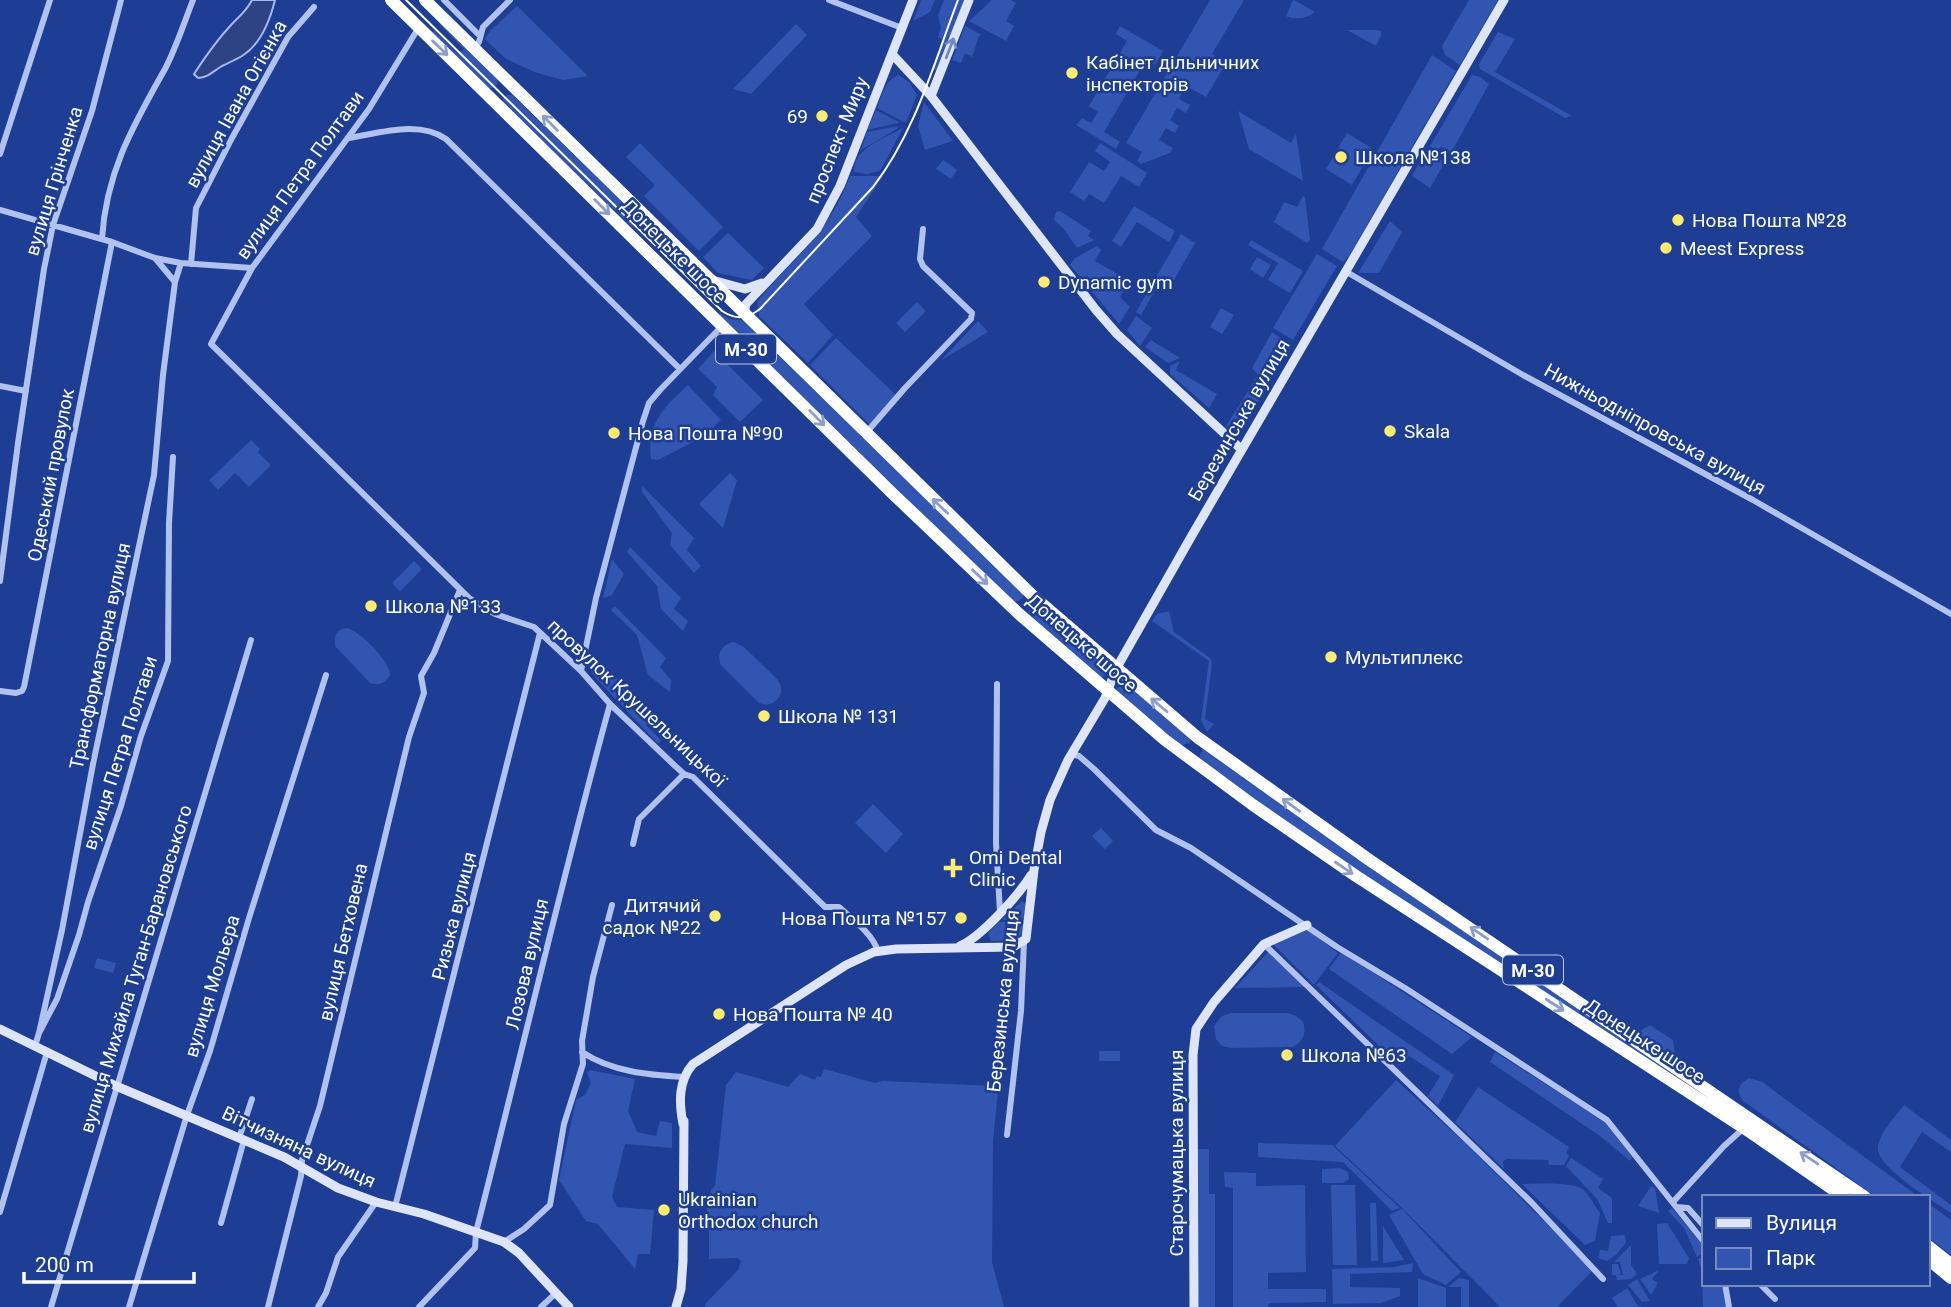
<svg xmlns="http://www.w3.org/2000/svg" width="1951" height="1307" font-family="Roboto,sans-serif">
  <rect width="100%" height="100%" fill="#1e3d94"/>
  <path fill="#3255b1" d="M921,0H935L930,12L913,21Z
    M944,0H966L938,71L933,69L944,40L938,37L941,28L938,15Z
    M992,0H1011L1016,3L1006,21L1014,26L1006,41L969,21Z
    M1210,0H1244L1212,54L1226,63L1206,97L1186,86L1179,99L1190,105L1186,113L1177,108L1170,120L1179,126L1175,133L1166,128L1159,140L1173,148L1170,153L1141,164L1137,161L1142,152L1126,143Z
    M1293,0H1294L1315,12C1307,19 1294,20 1286,16Z
    M1469,0H1498L1460,65L1445,55L1442,46Z
    M517,6L588,76L563,80L537,73L506,59L485,39L490,31Z
    M441,23L498,79L497,84L494,88H488L432,33L434,30L458,54L464,49L440,25Z
    M796,24L807,35L751,94L733,89Z
    M965,26L982,35L979,36L972,57L965,53L961,63L952,60Z
    M1120,26L1163,51L1155,65L1146,60L1104,132L1120,142L1116,149L1076,125L1082,118L1091,123L1098,112L1089,106L1127,41L1116,34Z
    M1347,30H1376L1381,31V35L1376,46Z
    M1498,32L1515,39L1495,72L1572,116L1565,118L1480,69L1479,64Z
    M1432,55L1456,71L1349,256L1343,262L1322,249Z
    M899,75L910,83L917,95L906,123L877,108C882,95 885,80 899,75Z
    M1472,75L1480,77L1489,84L1451,153L1442,147L1435,150L1430,146Z
    M507,95H512L661,239L658,242L637,221L632,226L654,248L503,103V99Z
    M924,102L953,141L925,150L918,126Z
    M876,110L899,122L898,123L867,130Z
    M1238,111L1291,143L1296,134L1303,181L1249,149Z
    M898,126L897,129L861,150L867,132Z
    M903,128L880,171L867,174L854,172C852,149 885,138 903,128Z
    M1347,133L1373,149L1352,185L1326,169Z
    M640,143L723,227L699,251L644,196L655,185L626,157Z
    M1100,143L1147,173L1139,187L1121,176L1104,203L1089,194L1084,201L1070,192L1089,162L1104,171L1110,162L1095,151Z
    M1425,152L1445,162L1430,188L1412,176Z
    M943,160L957,170L951,179L936,169Z
    M850,176H883L856,217L872,236L804,304L833,335L808,363L759,316L757,302C794,256 828,236 850,176Z
    M1303,196L1305,197L1310,240L1307,243L1274,222L1284,202L1297,207Z
    M1134,206L1175,231L1169,242L1137,222L1121,247L1112,241Z
    M1060,211L1091,231L1088,236L1094,240L1077,248L1064,229L1054,220L1056,212Z
    M1390,221L1402,232L1379,273H1358Z
    M728,233L764,268L752,280L718,273L703,257Z
    M1181,234L1195,243L1174,280L1164,275L1141,315L1136,312Z
    M1251,240L1303,271L1290,293L1268,280L1278,263L1248,245Z
    M1097,246L1101,250L1095,261L1128,280L1120,297L1130,307L1119,324L1070,265L1075,258Z
    M1317,254L1337,266L1293,340L1273,328Z
    M1257,257L1271,265L1263,278L1250,269Z
    M917,302L926,311L905,332L896,323Z
    M1221,308L1234,315L1222,334L1210,327Z
    M720,313L730,319L742,320L1023,593V598L1014,603L719,315Z
    M1136,316L1152,328L1140,346L1127,330Z
    M978,321L988,332L942,360L944,357Z
    M1272,332L1291,345L1238,438L1226,426L1258,375L1252,368Z
    M836,338L896,395L870,425L810,365Z
    M1151,340L1180,358L1168,363L1145,347Z
    M714,351L763,400L740,422L713,395L717,387L698,369Z
    M1180,361L1176,370L1217,394L1209,408L1170,374V366Z
    M688,385L721,420L703,437L658,460L651,459C646,424 664,407 688,385Z
    M251,440L260,449L258,452L271,465L249,487L235,473L218,490L209,480Z
    M730,473L737,480L723,528L699,504Z
    M642,486L694,538L687,550L701,566L694,573L670,545L672,533L642,492Z
    M630,547L681,598L674,609L688,621L683,631L661,609L657,586L627,552Z
    M612,559L624,574L612,595L603,598Z
    M414,561L422,569L400,591L392,583Z
    M615,606L666,658L660,667L671,680L670,692L648,675L637,635L611,610Z
    M1034,606L1106,667V675L1100,678L1030,617L1028,611Z
    M1169,611L1174,632L1210,658L1212,662L1205,719L1214,724L1207,732L1201,720L1209,661L1152,621L1157,614Z
    M347,628C360,631 390,661 390,675C386,683 379,686 370,683L336,647C332,637 337,629 347,628Z
    M734,642L744,647L777,679L781,686V693C777,703 769,707 759,703L721,665C716,654 722,644 734,642Z
    M598,660L654,715L646,725L661,740L658,744L592,674L591,661Z
    M1122,683L1127,684L1191,738L1190,743L1181,745L1119,696L1116,689Z
    M1203,749H1206L1725,1108L1332,855L1204,763L1199,756Z
    M873,804L903,834L886,853L855,823Z
    M1101,828L1113,841L1105,849L1092,836Z
    M1022,901L1026,904L1024,918L1002,920Z
    M1024,920L1022,934L1016,940L991,941L988,933L999,922Z
    M1308,930L1338,953L1314,985L1273,944Z
    M1268,952L1305,987L1235,988Z
    M1341,952L1472,1037L1452,1054L1329,969Z
    M97,958L116,963L113,973L94,968Z
    M1319,982L1454,1075L1438,1106L1428,1096L1440,1076L1409,1056L1400,1066L1316,985Z
    M1231,1013H1288L1296,1016L1303,1022C1307,1033 1303,1043 1292,1047L1231,1048L1222,1046L1216,1039L1214,1026L1222,1016Z
    M1650,1025L1673,1040L1675,1055L1669,1054L1637,1033Z
    M1099,1051H1120V1061H1099Z
    M1495,1052L1605,1122L1632,1157L1630,1161L1600,1136L1490,1062Z
    M824,1069L875,1083L883,1081L994,1086L998,1092L993,1141L992,1262L1004,1307H705L706,1303L738,1270L741,1261L737,1258L709,1259V1217L706,1216L711,1190L715,1186L726,1085L736,1072L788,1087L800,1074L815,1080L817,1076L821,1077Z
    M590,1070L635,1079L628,1111L637,1132L656,1136L660,1121L672,1123V1148L625,1144L612,1197L617,1207L654,1210L650,1254H638L635,1269L598,1224L586,1221L559,1180L576,1100L585,1095L591,1083L587,1073Z
    M1749,1078L1762,1082L1919,1197H1876L1742,1100L1738,1090L1742,1083Z
    M1396,1080L1464,1142L1593,1270L1557,1307H1500L1403,1209L1335,1146Z
    M1478,1087L1569,1147L1566,1153L1569,1156L1564,1165H1549L1548,1160L1507,1159L1503,1161L1504,1169L1455,1122Z
    M1904,1105L1951,1140V1152L1922,1132L1900,1167L1951,1205V1213C1935,1202 1877,1168 1878,1148C1878,1134 1896,1116 1904,1105Z
    M1258,1143L1332,1145L1400,1208L1392,1211L1343,1162L1258,1157Z
    M1198,1149H1209V1194H1215V1307H1198Z
    M1571,1158L1603,1179L1598,1188L1612,1198V1223H1608L1597,1199L1566,1166Z
    M1340,1168L1348,1172L1349,1179L1343,1183H1322V1169Z
    M1224,1172L1256,1173V1186L1305,1185L1306,1272L1268,1273V1289H1326V1302L1269,1303L1268,1307H1233V1188L1225,1187Z
    M1522,1184C1537,1184 1572,1181 1584,1190C1590,1196 1595,1206 1600,1213L1595,1241L1585,1245Z
    M1331,1185H1355L1357,1265H1333Z
    M1651,1186L1655,1188L1659,1213L1638,1206Z
    M1370,1203H1376L1378,1261H1371Z
    M1928,1203L1951,1220V1255L1928,1237Z
    M1672,1208L1704,1247V1252L1697,1257L1684,1228L1668,1211Z
    M1402,1209L1461,1272L1446,1285L1423,1274L1389,1215Z
    M1667,1223L1689,1258L1687,1264H1659L1657,1224Z
    M1383,1226L1404,1260L1383,1263Z
    M1625,1235L1626,1242L1617,1254L1607,1261L1598,1258L1600,1250L1608,1251L1611,1236Z
    M1631,1245V1265L1637,1274L1631,1279L1617,1280L1616,1275H1612V1264H1618L1621,1274L1618,1275H1623L1620,1262H1614Z
    M1704,1256V1284H1722L1728,1307H1703L1702,1271L1698,1259Z
    M1413,1263L1412,1272L1350,1274V1287L1400,1288V1296L1381,1303L1333,1304L1332,1269L1394,1267Z
    M1659,1270L1652,1279L1658,1283L1651,1295L1640,1279Z
    M1418,1278L1446,1288V1307H1418Z
    M1459,1278L1469,1280V1307H1461V1287H1448Z
    M1637,1279L1650,1301L1642,1302L1628,1285Z
    M1627,1288L1638,1306L1643,1307H1618L1612,1298Z"/>
  <path fill="#2d4384" stroke="#a4baf0" stroke-width="2" d="M252,0H275C270,20 260,45 242,56C235,60 228,63 222,66C212,72 209,77 198,78L194,74C205,57 217,40 231,25C239,16 246,12 252,0Z"/>
  <g fill="none" stroke-linecap="round" stroke-linejoin="round">
    <path stroke="#b1c2ee" stroke-width="6" d="M444,0L480,36
      M829,0L902,28
      M419,27L369,109L252,268L211,344L469,598L495,614L534,627L581,671L610,704L673,764L684,774L693,777L698,782L825,907H839C852,919 872,933 878,951
      M474,48L479,42L483,27L510,0
      M349,138C380,133 419,120 446,139L680,369
      M0,154L50,0
      M0,210L112,242L155,258L181,263L252,268
      M102,239C106,172 133,126 165,69C176,48 184,23 193,0
      M191,264L196,208L232,138L288,37L314,7
      M1345,271L1523,375L1753,500L1951,614
      M175,282L181,263
      M0,386L26,391
      M866,433L905,388L971,319L972,313L923,266L920,259L923,229
      M0,581L18,443L44,269L53,225L92,111L121,0
      M581,671L596,598L643,421L649,403L660,390L722,326
      M997,684L996,843L1000,912
      M0,691L16,693L22,691L24,687L112,242
      M1071,754L1079,756L1094,769L1156,830L1191,848L1337,947L1405,988L1607,1120L1704,1242
      M633,844L639,819L684,774
      M1264,944L1532,1203L1603,1279
      M39,1033L62,930L93,764L154,475L163,375L175,282L155,258
      M35,1046L39,1033L57,999L79,935L88,902L121,806L141,736L168,661L169,523L173,457
      M582,1052C612,1072 649,1075 684,1077
      M1007,1135L1021,1011L1024,942
      M239,1138L252,1099
      M1673,1202L1724,1146L1744,1128
      M395,1207L540,633
      M1677,1207L1688,1208L1704,1226
      M0,1212L47,1052
      M221,1223L244,1140
      M504,1242L524,1229L550,1205L564,1124L583,1064L582,1041L593,977L612,905
      M1725,1284L1729,1307
      M1760,1284L1775,1299
      M51,1307L251,640
      M129,1307L187,1115L210,1051L249,918L326,675
      M268,1307L301,1176L302,1160L320,1106L409,737L424,693L421,676L434,653L460,590
      M318,1307L326,1293L338,1257L376,1202
      M419,1307L475,1248L476,1232C521,1056 562,879 610,704
      M541,1307L556,1293"/>
    <path stroke="#dee5fa" stroke-width="9" d="M892,54L931,96L1096,310L1117,334L1241,449
      M931,96L969,0
      M712,280L745,289L762,283
      M744,313L746,304L817,229L840,186L913,0
      M960,946C981,937 1019,895 1031,875
      M0,1029L116,1086L284,1157L338,1188L376,1202L424,1214L504,1242L519,1253L569,1307
      M683,1124C679,1103 678,1081 693,1064L846,965L874,952L896,949L1013,947L1026,939L1034,870L1041,832L1050,800L1068,760L1105,698L1116,669L1191,537L1504,0
      M676,1307L681,1289L683,1261L684,1121
      M1194,1307L1193,1055L1196,1029L1214,1002L1264,944L1307,925"/>
    <path stroke="#fff" stroke-width="12" d="M391,0L891,492L1018,613L1165,740L1253,805L1356,876L1750,1132L1844,1197
      M425,0L1033,596L1197,737L1368,859L1865,1197
      M1928,1246L1951,1264
      M1928,1259L1951,1278"/>
    <path stroke="#fff" stroke-width="2" d="M406,0L722,311C736,320 747,319 760,309L873,187C915,133 934,63 958,0"/>
  </g>
  <defs><path id="oneway-shaft" d="M-6 0H5M1.5-3L5.5 0L1.5 3" fill="none" stroke-width="1.6" stroke-linecap="round" stroke-linejoin="round" transform="scale(1.75)"/></defs>
  <g stroke="#8e9eca">
    <use href="#oneway-shaft" transform="translate(440 48) rotate(44)"/>
    <use href="#oneway-shaft" transform="translate(550 123) rotate(-135)"/>
    <use href="#oneway-shaft" transform="translate(602 207) rotate(45)"/>
    <use href="#oneway-shaft" transform="translate(817 418) rotate(45)"/>
    <use href="#oneway-shaft" transform="translate(940 506) rotate(-136)"/>
    <use href="#oneway-shaft" transform="translate(980 577) rotate(44)"/>
    <use href="#oneway-shaft" transform="translate(1159 705) rotate(-140)"/>
    <use href="#oneway-shaft" transform="translate(1291 805) rotate(-144)"/>
    <use href="#oneway-shaft" transform="translate(1344 868) rotate(34)"/>
    <use href="#oneway-shaft" transform="translate(1479 933) rotate(-146)"/>
    <use href="#oneway-shaft" transform="translate(1555 1005) rotate(33)"/>
    <use href="#oneway-shaft" transform="translate(1809 1158) rotate(-146)"/>
  </g>
  <use stroke="#7489c2" href="#oneway-shaft" transform="translate(950 48) rotate(-69)"/>
  <g fill="#fcec70" stroke="#1e3d94" stroke-width="2.5">
    <circle cx="1072" cy="73" r="7"/>
    <circle cx="822" cy="116" r="7"/>
    <circle cx="1341" cy="157" r="7"/>
    <circle cx="1678" cy="220" r="7"/>
    <circle cx="1666" cy="248" r="7"/>
    <circle cx="1044" cy="282" r="7"/>
    <circle cx="1390" cy="431" r="7"/>
    <circle cx="614" cy="433" r="7"/>
    <circle cx="371" cy="606" r="7"/>
    <circle cx="1331" cy="657" r="7"/>
    <circle cx="764" cy="716" r="7"/>
    <path d="M949.5 857.5h7v7h7v7h-7v7h-7v-7h-7v-7h7z"/>
    <circle cx="715" cy="916" r="7"/>
    <circle cx="961" cy="918" r="7"/>
    <circle cx="719" cy="1014" r="7"/>
    <circle cx="1287" cy="1055" r="7"/>
    <circle cx="664" cy="1210" r="7"/>
  </g>
  <g text-anchor="middle" dominant-baseline="central" stroke-width="5" stroke-linejoin="round" paint-order="stroke">
    <g fill="#1e3d94" stroke="#bcc5df" stroke-width="2">
      <rect x="716" y="334.5" width="60" height="29" rx="5"/>
      <rect x="1503" y="955.5" width="60" height="29" rx="5"/>
    </g>
    <g font-size="18" font-weight="bold" fill="#fff">
      <text x="746" y="349">М-30</text>
      <text x="1533" y="970">М-30</text>
    </g>
    <g font-size="19" fill="#fff" stroke="#1e3d94" text-anchor="start">
      <text x="1086" y="62">Кабінет дільничних<tspan x="1086" dy="22">інспекторів</tspan></text>
      <text x="808" y="116" text-anchor="end">69</text>
      <text x="1355" y="157">Школа №138</text>
      <text x="1692" y="220">Нова Пошта №28</text>
      <text x="1680" y="248">Meest Express</text>
      <text x="1058" y="282">Dynamic gym</text>
      <text x="1404" y="431">Skala</text>
      <text x="628" y="433">Нова Пошта №90</text>
      <text x="385" y="606">Школа №133</text>
      <text x="1345" y="657">Мультиплекс</text>
      <text x="778" y="716">Школа № 131</text>
      <text x="969" y="857">Omi Dental<tspan x="969" dy="22">Clinic</tspan></text>
      <text x="701" y="905" text-anchor="end">Дитячий<tspan x="701" dy="22">садок №22</tspan></text>
      <text x="947" y="918" text-anchor="end">Нова Пошта №157</text>
      <text x="733" y="1014">Нова Пошта № 40</text>
      <text x="1301" y="1055">Школа №63</text>
      <text x="678" y="1199">Ukrainian<tspan x="678" dy="22">Orthodox church</tspan></text>
    </g>
    <g font-size="19" fill="#fff" stroke="#1e3d94">
      <text transform="translate(236 104) rotate(-61)">вулиця Івана Огієнка</text>
      <text transform="translate(837 140) rotate(-68)">проспект Миру</text>
      <text transform="translate(300 175) rotate(-54)">вулиця Петра Полтави</text>
      <text transform="translate(54 181) rotate(-73)">вулиця Грінченка</text>
      <text transform="translate(674 251) rotate(45)">Донецьке шосе</text>
      <text transform="translate(1239 420) rotate(-60)">Березинська вулиця</text>
      <text transform="translate(1655 429) rotate(29)">Нижньодніпровська вулиця</text>
      <text transform="translate(51 475) rotate(-79)">Одеський провулок</text>
      <text transform="translate(1082 643) rotate(41)">Донецьке шосе</text>
      <text transform="translate(100 656) rotate(-78)">Трансформаторна вулиця</text>
      <text transform="translate(637 703) rotate(43)">провулок Крушельницької</text>
      <text transform="translate(120 753) rotate(-72)">вулиця Петра Полтави</text>
      <text transform="translate(454 916) rotate(-76)">Ризька вулиця</text>
      <text transform="translate(343 942) rotate(-77)">вулиця Бетховена</text>
      <text transform="translate(527 964) rotate(-77)">Лозова вулиця</text>
      <text transform="translate(136 969) rotate(-73)">вулиця Михайла Туган-Барановського</text>
      <text transform="translate(212 986) rotate(-73)">вулиця Мольєра</text>
      <text transform="translate(1003 1001) rotate(-84)">Березинська вулиця</text>
      <text transform="translate(1645 1041) rotate(33)">Донецьке шосе</text>
      <text transform="translate(299 1147) rotate(25)">Вітчизняна вулиця</text>
      <text transform="translate(1176 1153) rotate(-90)">Старочумацька вулиця</text>
    </g>
  </g>
  <rect x="1702" y="1195" width="228" height="91" fill="#1e3d94" stroke="#788bbf" stroke-width="2"/>
  <rect x="1716" y="1218" width="35" height="10" fill="#dee5fa" stroke="#788bbf" stroke-width="2"/>
  <text x="1766" y="1230" font-size="21" fill="#ffffff">Вулиця</text>
  <rect x="1716" y="1248" width="35" height="21" fill="#3255b1" stroke="#788bbf" stroke-width="2"/>
  <text x="1766" y="1265" font-size="21" fill="#ffffff">Парк</text>
  <path d="M24 1272v10h170v-10" fill="none" stroke="#ffffff" stroke-width="3.5"/>
  <text x="35" y="1272" font-size="21" fill="#ffffff" stroke="#1e3d94" stroke-width="5" paint-order="stroke">200 m</text>
</svg>
